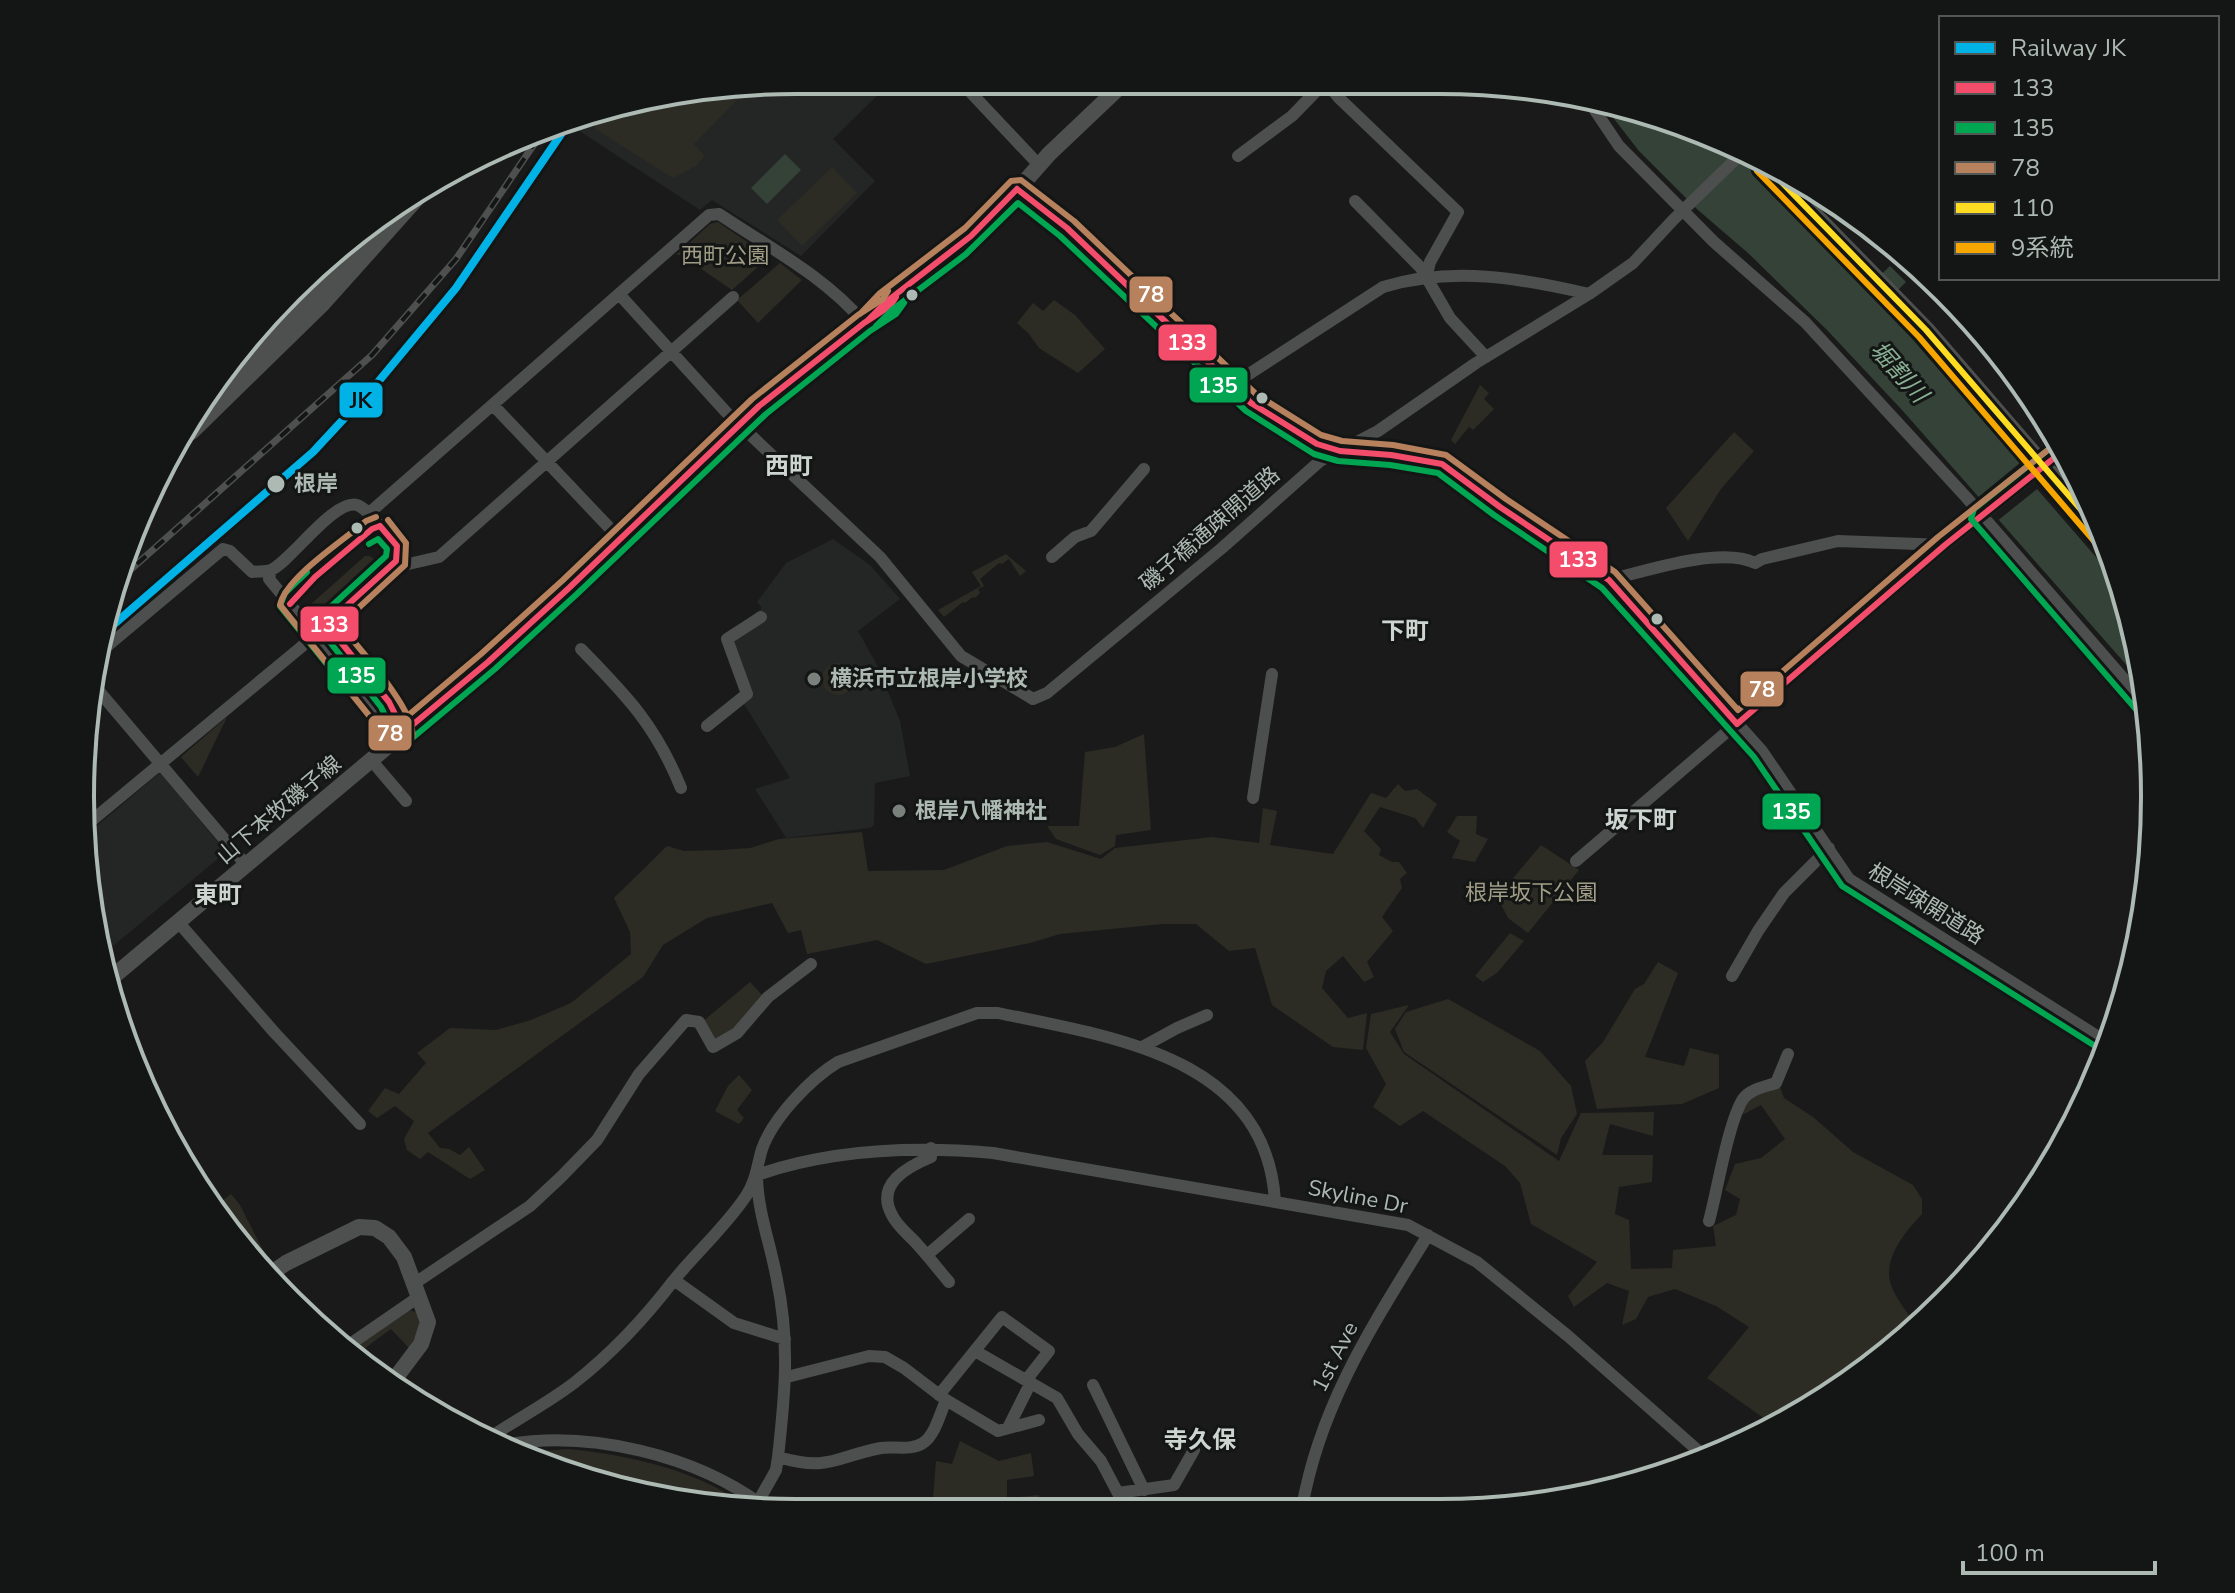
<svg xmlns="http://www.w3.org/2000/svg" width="2235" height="1593" font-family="'Nunito Sans','Noto Sans JP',sans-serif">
  <rect width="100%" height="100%" fill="#1a1a1a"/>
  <path fill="#242525" d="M796,80H893L833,139L875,181L801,256L712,200L700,210L575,128L582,118L611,105Z
    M833,539L870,565L900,599L858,631L876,663L900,721L910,776L875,783L874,825L870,828L786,838L755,789L790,778L744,704L727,634L762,608L757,602L786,563Z
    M158,774H162L226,852L101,956L94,936L90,832Z"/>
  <path fill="#2c2c25" d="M751,86L694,144L705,156L696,166L673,178L595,129C596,116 598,110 611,105Z
    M832,167L857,193L802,246L777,220Z
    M718,222L769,257L732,290L681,255H676L710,224Z
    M780,263L802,280L758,323L737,300Z
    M1054,300L1075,315L1105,349L1078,373L1039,348L1029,334L1017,323L1033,303L1043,311Z
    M1480,385L1489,393L1484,399L1494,409L1473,430L1469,427L1455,444L1451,440Z
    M1734,432L1754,451L1721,489L1688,541L1666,508Z
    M1006,554L1026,571L1020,576L1009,559L1002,564L999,563L980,579L984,586L978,589L980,593L975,598L973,597L965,603L963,602L944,617L938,610L981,586L972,572Z
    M365,556H370L374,559L373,567L319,614L311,611V604Z
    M822 679a16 16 0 1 1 32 0a16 16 0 1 1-32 0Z
    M227,717L198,777L181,757Z
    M1144,734L1151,830L1116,835L1115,846L1100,855L1056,839L1047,826H1079L1085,752L1115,747Z
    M1398,784L1405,791L1417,789L1437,804L1423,828L1415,818L1380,807L1364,831L1381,849L1379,855L1392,862H1399L1407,873L1400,879L1402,888L1382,917L1393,931L1367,962L1374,977L1364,982L1343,956L1326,971L1322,988L1348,1018L1367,1013L1363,1050L1333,1047L1272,1005L1255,948L1229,951L1196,924H1163L1060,934L1030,943L926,964L877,940L807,954L801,930L788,933L772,903L707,918L663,945L643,977L428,1133L440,1148L449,1149L460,1155L469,1147L485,1170L470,1179L428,1152L420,1159L407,1150L404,1139L414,1121L395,1106L377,1118L368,1111L385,1088L399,1094L426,1063L417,1053L450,1028L496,1030L531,1020L571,1003L631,954L630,932L614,898L667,846L684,851L721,850L750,848L779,839L862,832L868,871L944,870L1007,846L1047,842L1101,859L1115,848L1212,837L1259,843L1263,808L1277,811L1270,845L1333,854L1371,793L1386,798Z
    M1457,816H1477L1476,834L1488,839L1475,862L1452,858L1460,841L1447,832Z
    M1541,845L1579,870L1528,933L1508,918L1497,897Z
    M1510,933L1524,941L1497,973L1483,982L1475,976Z
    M1658,962L1678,973L1645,1057L1684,1066L1690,1048L1719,1055V1088L1682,1104L1597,1109L1585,1061L1603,1042L1635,989L1644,984Z
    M750,982L764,997L735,1031L714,1043L702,1022Z
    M1448,999L1540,1051L1571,1086L1577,1114L1561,1138L1557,1155L1404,1052L1395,1029L1406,1012Z
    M1409,1005L1390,1032L1404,1054L1559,1161L1581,1113L1654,1112L1653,1136L1610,1124L1602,1155H1653L1652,1182L1619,1187L1615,1214L1629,1220L1631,1269L1672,1268L1673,1250L1716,1246L1713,1226L1736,1215L1740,1199L1725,1190L1735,1164L1761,1158L1785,1139L1761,1105L1744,1114L1740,1112L1751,1096L1779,1084L1784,1098L1813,1117L1853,1152L1913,1185L1922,1199V1214C1906,1231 1882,1259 1891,1285C1896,1300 1910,1315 1918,1328L1911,1335L1775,1426L1707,1378L1749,1327L1716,1306L1675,1289L1648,1297L1636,1319L1622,1325L1629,1291L1607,1283L1574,1307L1568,1296L1597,1262L1531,1224L1520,1183L1505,1166L1423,1111L1400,1126L1373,1107L1386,1084L1366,1048L1371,1014Z
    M739,1075L752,1090L737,1110L744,1118L739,1124L715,1111L728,1086Z
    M231,1194L240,1205L270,1264L262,1273L216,1206Z
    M408,1310L420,1313V1328L409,1348L391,1329L353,1357L358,1363L347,1353Z
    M960,1441L999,1461L1031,1453L1034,1476L1007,1480V1498L1039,1495L1040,1503L932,1510L936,1461L952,1464Z
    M568,1449C630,1455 703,1471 753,1511L612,1489L517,1453Z"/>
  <path fill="#344238" d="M1601,102L1732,151L1867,288L1890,266L1906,282L1883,305L2120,579L2145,686L1902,410L1827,330L1748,253L1698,210L1639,151Z
    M785,154L801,170L767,204L751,188Z"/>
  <path fill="#1a1a1a" d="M2021,462L2119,576L2122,587L2037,489L1996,522L1976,499Z"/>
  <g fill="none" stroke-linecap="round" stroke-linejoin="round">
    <path stroke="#4c4f4e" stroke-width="12" d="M959,80L1039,165
      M1326,82L1339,98L1458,212L1430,262L1426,279
      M1586,97L1619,146L1714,242L1805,322L1966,497L2149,708
      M1238,156L1292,116L1327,80
      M1017,189L1067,228L1251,403L1317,444L1340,451L1391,455L1442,464L1500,507L1609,580L1762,751L1849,879L2108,1043
      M1355,201L1421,268L1450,318L1486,357
      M619,294L726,412L880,557L961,656L1033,699L1047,693L1222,548L1320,461L1378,431L1476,363L1589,294L1633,263L1674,219L1740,155
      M1232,385L1383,287C1452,266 1521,278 1589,294
      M493,405L620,539
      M368,514L709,215L719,214C768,247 826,277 864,323
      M1052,557L1075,537L1091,531L1144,469
      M391,568L439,557L733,297
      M271,570L269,579L379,712L404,732
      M1609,580C1645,571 1721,546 1755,563L1762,559L1838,541L1945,545
      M331,620L329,630L389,702L404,731
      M581,649C627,696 656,726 681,788
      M92,683L247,866
      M707,726L747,694L727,639L761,617
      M372,761L406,801
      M1253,798L1272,674
      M90,822L300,648L391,568L396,561L397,546C388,536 369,509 357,505C334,499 292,560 271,570C267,572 258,571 252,572L230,551L223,549L99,653
      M1576,861L1945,545L2064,450
      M179,923L274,1032L360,1124
      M1732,976L1758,931L1784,893L1829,848
      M1144,1046L1177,1028L1207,1015
      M931,1148V1157C907,1167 875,1184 892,1215C897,1226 909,1235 917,1244C928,1256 938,1269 949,1282
      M757,1175C832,1149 914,1146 993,1153L1408,1225L1477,1262L1568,1336L1703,1455
      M757,1178C758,1213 771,1246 777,1280C790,1342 785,1395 778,1457L776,1470L758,1502
      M1709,1221C1717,1192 1728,1123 1743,1099C1750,1089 1765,1087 1776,1083L1788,1054
      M927,1255L969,1219
      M415,1283L530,1206L561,1177L597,1140L639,1074L686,1020L699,1022L713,1047L737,1033L768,997L811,964
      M785,1339L734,1323L674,1280C697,1252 726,1226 746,1196C756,1181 757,1166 762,1149C773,1118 810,1079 838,1062L977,1013H998C1111,1037 1266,1056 1275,1201
      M343,1349L420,1296
      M975,1351L1057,1398L1078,1434L1101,1461L1120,1497L1121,1509
      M787,1377L869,1356L885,1357L904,1368L946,1400L998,1431L1039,1420
      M1093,1385L1144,1490
      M939,1395L1002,1317L1049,1351L1027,1379
      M1008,1428L1031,1382
      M495,1445V1434C521,1417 549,1402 574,1383C611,1354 645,1318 674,1280
      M498,1446C587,1428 699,1455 770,1511
      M778,1457C830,1472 834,1457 881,1448C894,1446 911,1451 923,1443C935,1435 940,1414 946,1400
      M1118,1493L1174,1485L1194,1450
      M1302,1508C1320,1404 1374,1323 1428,1235
      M976,1510L1041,1504"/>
    <path stroke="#4e504f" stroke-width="16" d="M886,302L896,297L939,264L971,235L1005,204L1049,154L1127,80
      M109,980L488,662L759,406L864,323L890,306L896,297
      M266,1277L286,1263L359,1227L375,1228L389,1237L404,1257L428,1322L421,1344L391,1384"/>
    <path stroke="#4e504f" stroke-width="18" d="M1764,164L1926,330L2102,534
      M228,373L315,285L358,236
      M191,431L322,303L424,189"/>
    <g stroke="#4e504f" stroke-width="7">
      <path id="rail" d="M119,580L372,355L456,259L539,137"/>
    </g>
    <use href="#rail" stroke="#141615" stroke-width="4" stroke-dasharray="12" stroke-linecap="butt"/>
    <g stroke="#141615" stroke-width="12">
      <path id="bus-1" d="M1017,189L1067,228L1251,403L1317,444L1340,451L1391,455L1442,464L1500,507L1609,580L1737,724
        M868,320L886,302L971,236L1017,189
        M380,526L397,546L396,561L331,620L328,626L389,702L404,732
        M290,604L315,577L372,529L380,526
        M1737,724L1945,545L2064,450
        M404,732L488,662L570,587L759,406L864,323L890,306L896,297"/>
    </g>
    <g stroke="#141615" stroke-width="12">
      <path id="bus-2" d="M876,326L892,310L966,254L1018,203L1060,236L1246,411L1314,454L1338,461L1390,465L1438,473L1494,515L1602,588L1754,757L1842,886L2103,1051
        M2058,442L1974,509L1971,519L2141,715
        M369,544L378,539L387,549L386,556L324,613L318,627L381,707L395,736
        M307,572L285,593L280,606L334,673
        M410,740L495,669L577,594L766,414L870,331L896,314L904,303"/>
    </g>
    <g stroke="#141615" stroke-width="12">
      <path id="bus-3" d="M860,314L879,294L965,228L1011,181L1021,180L1074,221L1257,395L1321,435L1342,441L1393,445L1446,455L1506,499L1615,572L1738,710L1938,537L2058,442
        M376,517L366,521C343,541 286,577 280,605L371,718L399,740L405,742L412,738C419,714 357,646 340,625L405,565L406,543L388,520
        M398,724L481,654L563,580L752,399L858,315L883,299L888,291"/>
    </g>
    <g stroke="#141615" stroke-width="12">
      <path id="bus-4" d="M1764,164L1926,330L2102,534"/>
    </g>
    <g stroke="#141615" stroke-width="12">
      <path id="bus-5" d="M1757,171L1919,337L2094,541"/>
    </g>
    <use href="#bus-1" stroke="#f44d6c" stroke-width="6"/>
    <use href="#bus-2" stroke="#00a651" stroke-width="6"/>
    <use href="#bus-3" stroke="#b6815c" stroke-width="6"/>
    <use href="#bus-4" stroke="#fedc21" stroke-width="6"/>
    <use href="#bus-5" stroke="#f7a600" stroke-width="6"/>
    <g stroke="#141615" stroke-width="14">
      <path id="rail-1" d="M105,632L313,452L378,382L456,288L568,124"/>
    </g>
    <use href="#rail-1" stroke="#00b2e5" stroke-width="8"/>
  </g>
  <g fill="#adb9b3" stroke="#141615" stroke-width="3">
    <circle cx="912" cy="295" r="7"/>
    <circle cx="1262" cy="398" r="7"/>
    <circle cx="276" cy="484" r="10"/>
    <circle cx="357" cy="528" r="7"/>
    <circle cx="1657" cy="619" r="7"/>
  </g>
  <g fill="#7a817d" stroke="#141615" stroke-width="3">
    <circle cx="814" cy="679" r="8"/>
    <circle cx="899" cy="811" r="8"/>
  </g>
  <g text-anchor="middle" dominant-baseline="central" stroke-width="6" stroke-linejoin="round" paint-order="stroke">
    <g font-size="22" fill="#a19d86" stroke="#141615">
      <text x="725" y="256">西町公園</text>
      <text x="1531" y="893">根岸坂下公園</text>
    </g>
    <g font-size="22" font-weight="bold" fill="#adb9b3" stroke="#141615" text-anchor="start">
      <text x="294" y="484">根岸</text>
    </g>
    <g font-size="22" fill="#adb9b3" stroke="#141615">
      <text transform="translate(1210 529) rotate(-41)">磯子橋通疎開道路</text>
      <text transform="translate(279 810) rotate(-40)">山下本牧磯子線</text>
      <text transform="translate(1926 904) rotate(32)">根岸疎開道路</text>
      <text transform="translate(1358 1197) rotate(11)">Skyline Dr</text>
      <text transform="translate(1335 1357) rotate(-63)">1st Ave</text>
    </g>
    <g font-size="22" font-weight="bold" fill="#adb9b3" stroke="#141615" text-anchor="start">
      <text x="830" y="679">横浜市立根岸小学校</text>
      <text x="915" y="811">根岸八幡神社</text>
    </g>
    <g font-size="24" font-style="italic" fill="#88af93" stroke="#141615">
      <text transform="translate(1899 372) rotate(48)">堀割川</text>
    </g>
    <g font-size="24" font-weight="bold" fill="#cdd5d1" stroke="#141615">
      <text x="789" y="466">西町</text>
      <text x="1405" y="631">下町</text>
      <text x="1641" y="820">坂下町</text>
      <text x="218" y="895">東町</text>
      <text x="1200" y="1440">寺久保</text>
    </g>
  </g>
  <path d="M0 0H2235V1593H0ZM796 94H1439A702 702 0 0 1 2141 796V797A702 702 0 0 1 1439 1499H796A702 702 0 0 1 94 797V796A702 702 0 0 1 796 94Z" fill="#141615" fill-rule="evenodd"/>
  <path fill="none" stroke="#adb9b3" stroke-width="4" d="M796 94H1439A702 702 0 0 1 2141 796V797A702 702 0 0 1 1439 1499H796A702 702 0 0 1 94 797V796A702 702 0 0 1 796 94Z"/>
  <g stroke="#141615" stroke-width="3">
    <rect x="1128" y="275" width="46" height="39" rx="8" fill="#b6815c"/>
    <rect x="1157" y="323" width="61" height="39" rx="8" fill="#f44d6c"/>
    <rect x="1188" y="366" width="61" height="38" rx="8" fill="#00a651"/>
    <rect x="338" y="381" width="46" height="38" rx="8" fill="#00b2e5"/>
    <rect x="1548" y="540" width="61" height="39" rx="8" fill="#f44d6c"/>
    <rect x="299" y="605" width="61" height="38" rx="8" fill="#f44d6c"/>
    <rect x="326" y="656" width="61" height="39" rx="8" fill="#00a651"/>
    <rect x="1739" y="670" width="46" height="38" rx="8" fill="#b6815c"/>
    <rect x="367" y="714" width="46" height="38" rx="8" fill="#b6815c"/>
    <rect x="1761" y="792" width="61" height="39" rx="8" fill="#00a651"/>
  </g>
  <g font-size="22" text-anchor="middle" font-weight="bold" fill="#fff">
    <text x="1151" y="302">78</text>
    <text x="1187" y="350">133</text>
    <text x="1218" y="393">135</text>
    <text x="1578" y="567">133</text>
    <text x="329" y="632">133</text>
    <text x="356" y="683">135</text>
    <text x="1762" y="697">78</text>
    <text x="390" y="741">78</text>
    <text x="1791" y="819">135</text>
  </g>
  <g font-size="22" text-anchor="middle" font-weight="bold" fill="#111">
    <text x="361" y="408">JK</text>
  </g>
  <rect x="1939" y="16" width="280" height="264" fill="#141615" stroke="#515754" stroke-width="2"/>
  <rect x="1955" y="42" width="40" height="12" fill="#00b2e5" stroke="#515754" stroke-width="2"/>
  <text x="2011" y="56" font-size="24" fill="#adb9b3">Railway JK</text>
  <rect x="1955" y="82" width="40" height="12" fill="#f44d6c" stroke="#515754" stroke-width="2"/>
  <text x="2011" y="96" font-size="24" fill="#adb9b3">133</text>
  <rect x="1955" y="122" width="40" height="12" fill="#00a651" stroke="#515754" stroke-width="2"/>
  <text x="2011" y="136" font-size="24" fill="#adb9b3">135</text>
  <rect x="1955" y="162" width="40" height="12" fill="#b6815c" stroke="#515754" stroke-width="2"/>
  <text x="2011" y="176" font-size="24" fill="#adb9b3">78</text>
  <rect x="1955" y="202" width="40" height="12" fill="#fedc21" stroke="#515754" stroke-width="2"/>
  <text x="2011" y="216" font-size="24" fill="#adb9b3">110</text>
  <rect x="1955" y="242" width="40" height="12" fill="#f7a600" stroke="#515754" stroke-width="2"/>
  <text x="2011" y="256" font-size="24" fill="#adb9b3">9系統</text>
  <path d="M1963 1561v12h192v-12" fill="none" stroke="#adb9b3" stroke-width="4"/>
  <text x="1975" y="1561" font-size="24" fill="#adb9b3" stroke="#141615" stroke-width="6" paint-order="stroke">100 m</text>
</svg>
